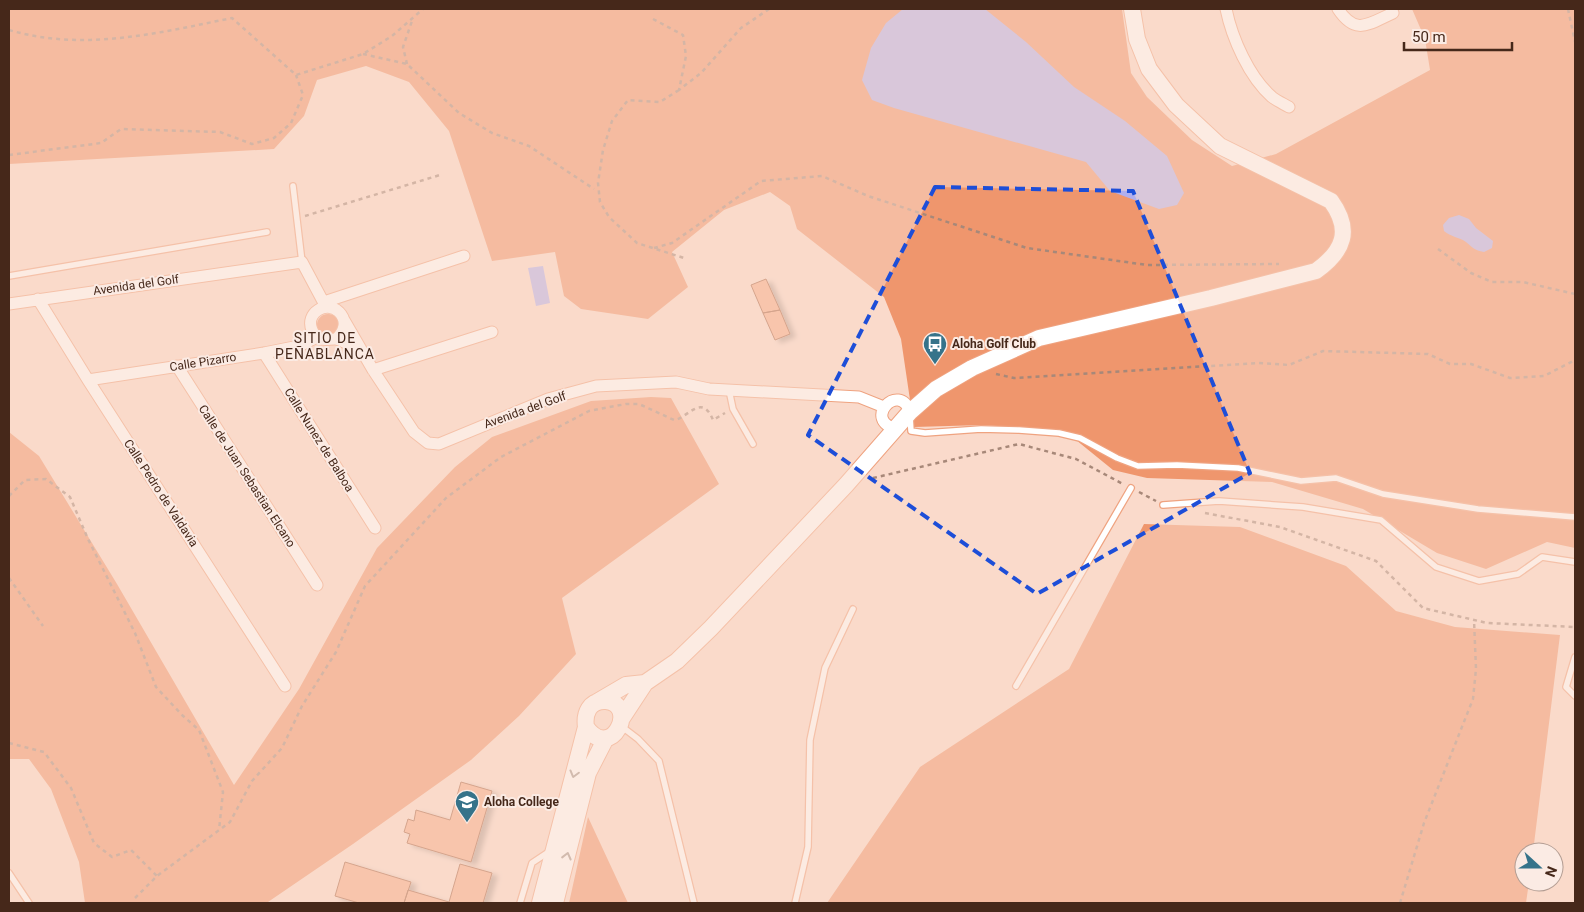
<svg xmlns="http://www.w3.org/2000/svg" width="1584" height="912" font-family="Roboto,sans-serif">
  <defs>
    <filter id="shadow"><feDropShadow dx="5.5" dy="3" stdDeviation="2.5" flood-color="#0004"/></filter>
  </defs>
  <rect width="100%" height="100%" fill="#fadacb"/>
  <path fill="#ef966d" d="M9,9H1122L1131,73L1147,97L1192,140L1232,166L1276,154L1430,70L1425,39L1412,9H1575V548L1547,542L1486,569L1437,553L1363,509L1272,482L1147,478L1113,470L1065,431L983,425L914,427L901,339L884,297L797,229L790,206L770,192L724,210L672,252L688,287L648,319L581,309L564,296L555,252L492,261L449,131L409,82L366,66L317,80L304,116L274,149L9,164Z
    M317 325a11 11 0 1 1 22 0a11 11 0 1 1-22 0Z
    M651,397L671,398L719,484L562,598L576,654L519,716L471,760L353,844L268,902L264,903H85L79,862L51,789L29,759H9V432L39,456L117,584L234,785L299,689L377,548L455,467L492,437L591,401Z
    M1144,524L1240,527L1346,566L1396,611L1455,627L1560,635L1533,852H1524V882H1529L1526,903H827L920,767L1069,669Z
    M588,817L628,903H569Z"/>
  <path fill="#b1afee" d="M903,9H985L1026,42L1074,87L1125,121L1167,156L1184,193L1177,205L1159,209L1110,191L1086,162L894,108L872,100L862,80L871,48L886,23Z
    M1459,215L1469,219L1476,228L1493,241L1492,248L1484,252C1474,250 1473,248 1466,242C1459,237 1451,237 1444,231L1443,225L1449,218Z
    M543,266L550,303L536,306L528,268Z"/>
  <path fill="#f6aa87" stroke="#a96342" filter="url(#shadow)" d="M766,279L780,310L763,313L751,285Z
    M780,310L790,334L775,340L763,313Z
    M461,782L492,791L471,862L407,843L410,834L404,832L408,819L414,821L416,810L450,820Z
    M345,862L411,882L404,903H359L335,896Z
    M460,864L492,873L483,903H404L408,890L449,902Z"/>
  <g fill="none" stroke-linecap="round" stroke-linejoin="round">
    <g stroke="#efa380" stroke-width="8">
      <path id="lane" d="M293,186L302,262
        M9,276L267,232
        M729,390L733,409L753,444
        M910,416L911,431L925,433L981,429L1019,430L1059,433L1080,438L1117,458L1138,466L1177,465L1238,468L1301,481L1336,478L1383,494L1478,509L1575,517
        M1163,505L1219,501L1303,507L1381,520L1436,567L1479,581L1518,574L1542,557L1575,562
        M1575,657L1566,687L1575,696
        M1016,686L1131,488
        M621,726L638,739L659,761L694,903
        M9,873L29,903
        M520,903L532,863L550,851
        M795,903L808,847L810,740L825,668L853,609"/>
    </g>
    <g stroke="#efa380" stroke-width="13">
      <path id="street" d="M1226,9C1232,38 1249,77 1272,97C1277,101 1284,104 1289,107
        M1338,9C1356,36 1368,24 1393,13
        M38,299L88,380L285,686
        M324,302L464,256
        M9,304L302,262L326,307
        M344,320L373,370L414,432L428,443L439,444L548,399L596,386L676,382L709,389L859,397L884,407
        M336,339C344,332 348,321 339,312C326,300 305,313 312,330C318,343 325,339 335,339C340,339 357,349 363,352
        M264,353L375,528
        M177,366L317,585
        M373,370L492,332
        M88,380L264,353L299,346L317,337
        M897,429C861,421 899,380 910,412"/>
    </g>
    <g stroke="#efa380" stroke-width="18">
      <path id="secondary" d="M597,702L626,685L645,683
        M622,718L645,683L677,661L711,628L846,485L910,412L936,389L972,368L1039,338L1211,298L1316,271C1344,251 1352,230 1331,201L1220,146L1176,105L1149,69L1137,39L1132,9
        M540,903L586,727C584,714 589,700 606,701C639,704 612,763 586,727
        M555,903L588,773L606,738"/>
    </g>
    <path stroke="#a78879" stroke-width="2.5" stroke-dasharray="4 4" stroke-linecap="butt" d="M1568,9L1575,42
      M653,19L683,35L686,56L679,90L701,73L741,28L769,9
      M9,30C84,52 158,33 232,18L296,75L363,54L392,36L423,9
      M363,54L407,64L459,113L492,133L529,146L594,189
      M407,64L403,47L412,21
      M679,90L660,102L628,100L612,121L603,150L598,183L600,202L609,217L637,243L684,258
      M9,155L101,143L121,129L220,132L252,144L274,138L291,123L303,95L296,75
      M305,216L440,175
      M654,248L672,243L761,181L822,176L868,196L1027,248L1147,265L1279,264
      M1438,249L1471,273L1492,282H1523L1575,294
      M996,374L1014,378L1258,363L1289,365L1323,351L1428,354L1450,364H1471L1510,378L1544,376L1575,360
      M873,478L1019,444L1076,459L1123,484
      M1139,492L1156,501
      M9,496L25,480L46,479L70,497L88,539L135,633L156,687L182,715L199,730L223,792L219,830
      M1205,513L1280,527L1376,561L1423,608L1487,623L1575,627
      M9,578L43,626
      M9,743L44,752L71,788L94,843L112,857L131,850L157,876
      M135,898L157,876L230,822L252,781L282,748L302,706L336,652L365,586L446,498L501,457L589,411L626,404H639L674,420C687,419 702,392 713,420L725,413
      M1400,903L1424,823L1473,699L1476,669L1474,620"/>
    <use href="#lane" stroke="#fff" stroke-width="5.5"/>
    <use href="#street" stroke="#fff" stroke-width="11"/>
    <use href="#secondary" stroke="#fff" stroke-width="16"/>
  </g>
  <defs><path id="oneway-chevron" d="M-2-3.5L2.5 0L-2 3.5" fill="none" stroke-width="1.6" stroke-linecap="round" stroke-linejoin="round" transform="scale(1.25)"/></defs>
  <g stroke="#a2948c">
    <use href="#oneway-chevron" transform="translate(574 774) rotate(105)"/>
    <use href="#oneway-chevron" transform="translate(567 856) rotate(-76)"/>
  </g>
  <path d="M0 0H1584V912H0ZM935,187L1133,191L1250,473L1037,594L808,435Z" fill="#fadacb" fill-opacity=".55" fill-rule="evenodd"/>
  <path fill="none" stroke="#1d4ed8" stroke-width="4" stroke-dasharray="10 6" stroke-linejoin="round" d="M935,187L1133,191L1250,473L1037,594L808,435Z"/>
  <defs>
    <g id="bus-pin" transform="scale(1.25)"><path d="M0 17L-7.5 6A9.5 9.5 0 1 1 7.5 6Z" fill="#36738a" stroke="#fbebe4"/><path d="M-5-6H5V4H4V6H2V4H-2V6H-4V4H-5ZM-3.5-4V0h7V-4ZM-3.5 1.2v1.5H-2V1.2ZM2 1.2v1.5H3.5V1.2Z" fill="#fff"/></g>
    <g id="school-pin" transform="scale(1.25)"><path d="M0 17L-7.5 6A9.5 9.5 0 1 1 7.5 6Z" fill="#36738a" stroke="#fbebe4"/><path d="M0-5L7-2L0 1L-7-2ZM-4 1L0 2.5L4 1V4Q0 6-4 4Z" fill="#fff"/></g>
  </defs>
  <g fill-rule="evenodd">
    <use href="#bus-pin" x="935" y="344"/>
    <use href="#school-pin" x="467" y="802"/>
  </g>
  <g text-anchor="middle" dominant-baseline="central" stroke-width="4" stroke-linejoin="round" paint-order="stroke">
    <g font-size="12" fill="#46281a" stroke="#fbebe4">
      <text transform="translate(136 285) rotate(-8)">Avenida del Golf</text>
      <text transform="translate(203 362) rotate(-9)">Calle Pizarro</text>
      <text transform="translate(525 410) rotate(-20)">Avenida del Golf</text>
      <text transform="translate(319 440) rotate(58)">Calle Nunez de Balboa</text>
      <text transform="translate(247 476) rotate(57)">Calle de Juan Sebastian Elcano</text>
      <text transform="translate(161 493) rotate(57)">Calle Pedro de Valdavia</text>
    </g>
    <g font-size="12" font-weight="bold" fill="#46281a" stroke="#fbebe4" text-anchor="start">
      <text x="952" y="344">Aloha Golf Club</text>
      <text x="484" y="802">Aloha College</text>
    </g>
    <g font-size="14" letter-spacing="1" fill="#46281a" stroke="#fbebe4">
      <text x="325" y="338">SITIO DE<tspan x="325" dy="16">PEÑABLANCA</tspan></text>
    </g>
  </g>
  <rect width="1584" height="912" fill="none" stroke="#46281a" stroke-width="20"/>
  <g transform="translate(1539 867) rotate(111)"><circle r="24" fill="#fbebe4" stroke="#b39d93"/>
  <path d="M0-4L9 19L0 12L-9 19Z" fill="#36738a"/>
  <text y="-8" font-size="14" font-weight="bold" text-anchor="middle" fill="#46281a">N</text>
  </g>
  <path d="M1404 42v8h108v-8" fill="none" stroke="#46281a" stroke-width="2.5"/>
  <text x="1412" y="42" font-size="15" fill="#46281a" stroke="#fbebe4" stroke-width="4" paint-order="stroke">50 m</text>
</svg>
